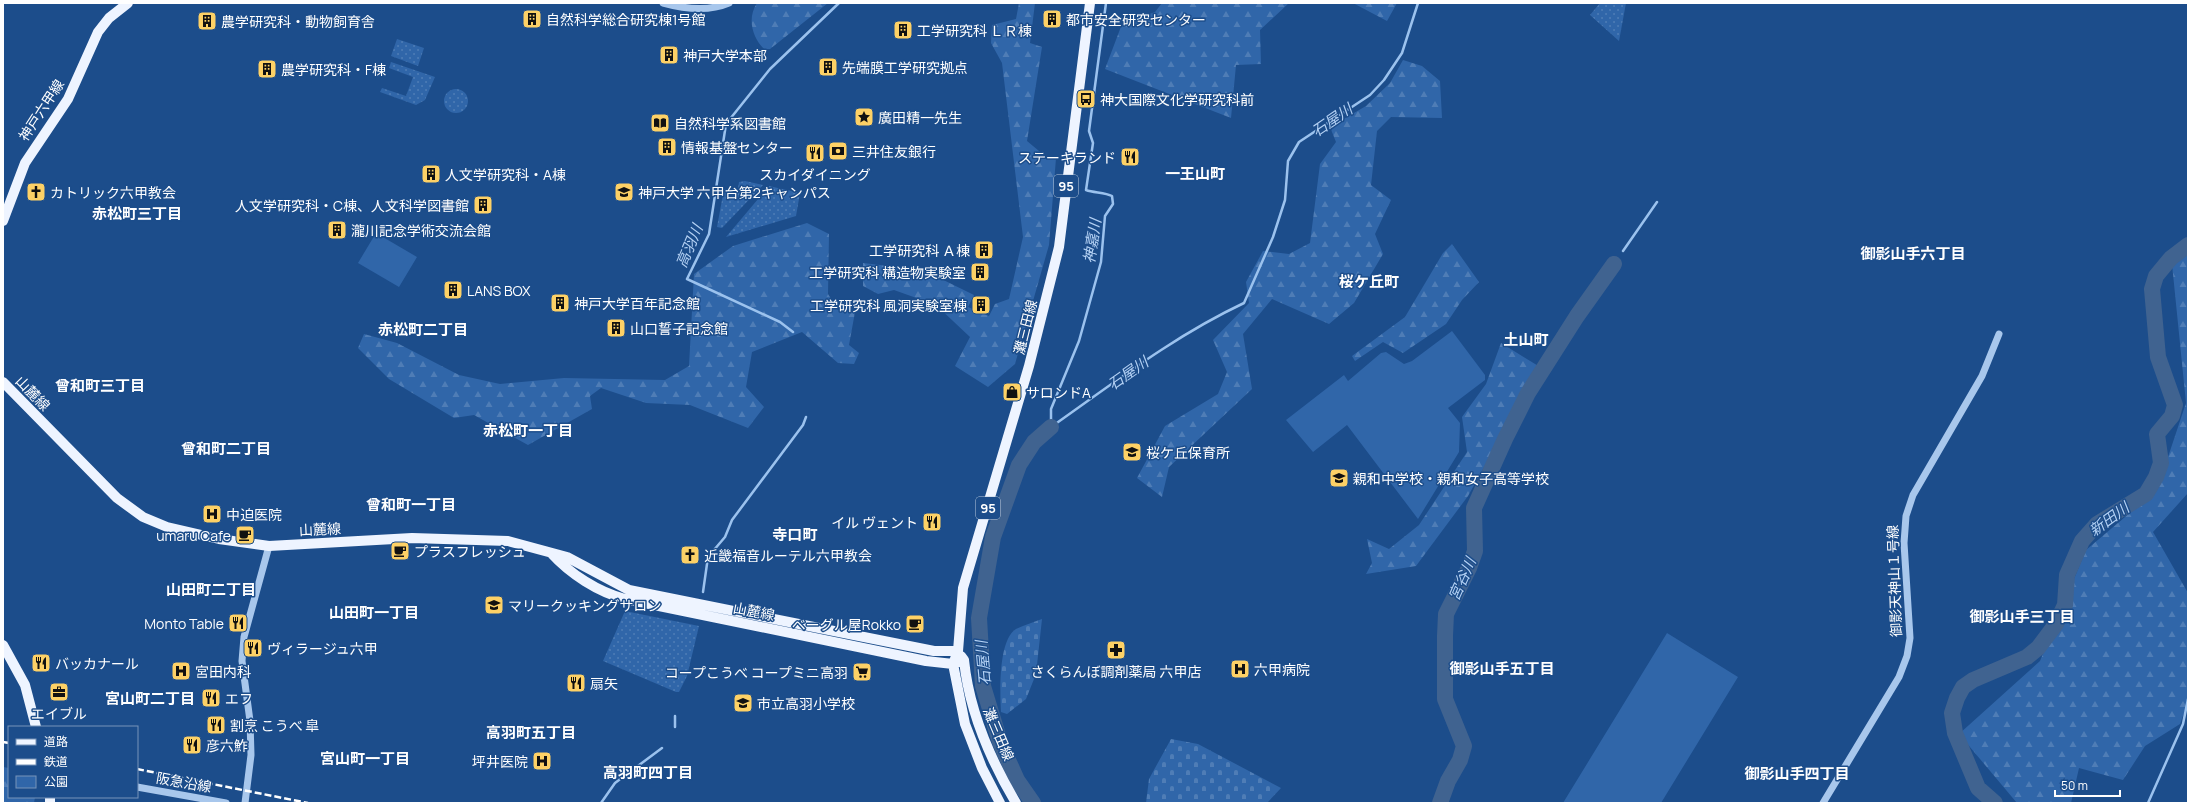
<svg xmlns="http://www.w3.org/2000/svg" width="2191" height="806" font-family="Manrope,'Noto Sans JP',sans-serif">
  <defs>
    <pattern id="green-dots" width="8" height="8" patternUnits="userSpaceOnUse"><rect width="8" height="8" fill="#3066a9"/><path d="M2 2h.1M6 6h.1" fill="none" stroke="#4f7db6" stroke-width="1.8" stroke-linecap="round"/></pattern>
    <pattern id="forest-firs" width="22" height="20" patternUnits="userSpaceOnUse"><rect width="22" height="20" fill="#3066a9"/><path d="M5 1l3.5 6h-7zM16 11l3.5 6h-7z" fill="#4f7db6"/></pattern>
    <pattern id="cemetery-stones" width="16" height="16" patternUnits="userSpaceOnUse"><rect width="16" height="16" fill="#3066a9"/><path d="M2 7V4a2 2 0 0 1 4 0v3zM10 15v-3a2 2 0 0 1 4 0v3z" fill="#4f7db6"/></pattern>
  </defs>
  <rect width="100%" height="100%" fill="#1c4d8b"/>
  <path fill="url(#green-dots)" d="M1600,3H1626L1619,41L1590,15Z
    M397,39L424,48L418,66L391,56Z
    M391,62L435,77L425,100L416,105L380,92L382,88L406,96L413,77L389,68Z
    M444 101a12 12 0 1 1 24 0a12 12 0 1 1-24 0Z
    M745,181L763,185L722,228L717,227L724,189H738L739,182Z
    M769,186L800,193L796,216L726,237Z
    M625,611L699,626L687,676L679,692H676L603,661Z"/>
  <path fill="url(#forest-firs)" d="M757,3H828L770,49H764C752,37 747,18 757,3Z
    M1019,3H1035L1030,43L1042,47L1027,141L1045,156L1056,158L1049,245L1015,364L988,387L955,366L970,337L936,305L894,290L878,294L863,286V263L923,270L974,295L968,307L989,316L995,304L1009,299L1023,237L1002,63L991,43L992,25L1016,19Z
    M1162,3H1289L1260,30L1261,64L1236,65L1231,118L1105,69L1122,24L1155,12Z
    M1353,3H1397L1387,21Z
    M1403,60L1422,66L1440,81L1442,118L1391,117L1377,131L1371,185L1391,200L1375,234L1383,254L1354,303L1329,324L1272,299L1243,334L1252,389L1169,467L1162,497L1137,478L1165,426L1218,394L1227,372L1213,340L1249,303L1246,282L1263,251L1289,254L1310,243L1320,164L1336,142L1330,127L1366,106L1390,83Z
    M807,223L829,234L828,294L838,310L855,312L849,345L859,353L854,364L838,363L802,332L752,352L746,387L764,407L748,428L690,405L646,403L601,388L590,396L592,409L528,445L474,415L454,418L389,379L358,348L364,334L397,343L459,375L500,384L564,378L665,380L689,366L694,274L733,246Z
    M1452,244L1479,282L1462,300L1446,324L1403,353L1383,342L1355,361L1352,356L1405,317L1443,253Z
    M2188,251V493L2153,532L2188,593V702L2180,724L2145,746L2123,780L2079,768L2071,803H2017L1959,734L2040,661L2086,550L2157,490L2186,403L2172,264Z
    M1501,343L1540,367L1468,496L1416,566L1366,574L1372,563L1367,539L1389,549L1419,525L1467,452L1462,417L1486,384Z
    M3,767L9,768V797H35L34,803H3Z"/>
  <path fill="url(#cemetery-stones)" d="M1042,619L1036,674L1026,699L1007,714L1001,712C1000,693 998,640 1016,629C1024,625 1034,622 1042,619Z
    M1171,739L1198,744L1281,788L1267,803H1146L1149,779Z"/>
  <path fill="#3066a9" d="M376,233L417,257L399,287L358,263Z
    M1452,331L1485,375V380L1448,408L1460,423L1459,452L1418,519L1347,425L1313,452L1286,420L1344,375L1348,381L1381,353L1386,352L1404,364L1412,361Z
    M1667,633L1738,677L1661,803H1563Z"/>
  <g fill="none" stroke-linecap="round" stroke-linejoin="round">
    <path stroke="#9bc2ee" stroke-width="2.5" d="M1623,251L1657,202
      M793,332L780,322L687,279L709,234L726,124L770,69L839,3
      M1051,427C1115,382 1174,336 1244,303L1273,237L1285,200L1288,161L1299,142L1370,95L1384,80L1402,53L1418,3
      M1051,427V409L1079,341L1101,262L1105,216L1113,204L1112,196C1105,192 1094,193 1086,190L1093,143L1089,131L1106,3
      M703,592L708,557L725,537L732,520L803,425L806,417
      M675,727V716
      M601,803L615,783L662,748
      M2148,803L2183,724L2188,699"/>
    <path stroke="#406390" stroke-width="16" d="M1033,803L1017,780L1000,742L983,686L979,618L993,537L1019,465L1034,442L1051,427
      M1440,803L1448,781L1460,760L1464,746L1445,699V636L1446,614L1469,568L1475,551L1474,508L1505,439L1528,393L1577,316L1614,264
      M1995,803L1978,788L1955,733L1952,713L1957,698L1963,687L1973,680L2027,657L2038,648L2056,624L2065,605L2067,575L2082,541L2097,524L2146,494L2156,477L2161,463L2157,434L2172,416L2175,405L2158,357L2152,289L2156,276L2171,258L2188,245"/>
    <path stroke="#a8c7ec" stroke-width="7" d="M663,3C685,9 708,12 729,3
      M137,787L226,803
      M245,803L251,755L250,721L242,661L244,637L269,546
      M1823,803L1899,677L1907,656L1910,638L1904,543L1906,516L1913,495L1982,376L1999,334"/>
    <path stroke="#eef4ff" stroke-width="10" d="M3,221L25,163L68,99L98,32L109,18L128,3
      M3,382L117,498L143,517L167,527L219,539L269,546L412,538L508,541L567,557L629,590L934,651H958
      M551,553C570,574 598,592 625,599L926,661L953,664L964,660
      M3,645L25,685L36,727
      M961,656L964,660C969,711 990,759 1016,803
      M50,803V797
      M1000,803L982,768L965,724L953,664L958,651L963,588L1029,366L1059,247L1090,3"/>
    <path stroke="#fff" stroke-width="2.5" stroke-dasharray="7 3" stroke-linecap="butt" d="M3,742L9,743
      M137,769L308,803"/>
  </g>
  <defs>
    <g id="building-square" transform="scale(1)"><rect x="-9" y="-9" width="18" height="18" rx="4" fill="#fdd166" stroke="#1c4d8b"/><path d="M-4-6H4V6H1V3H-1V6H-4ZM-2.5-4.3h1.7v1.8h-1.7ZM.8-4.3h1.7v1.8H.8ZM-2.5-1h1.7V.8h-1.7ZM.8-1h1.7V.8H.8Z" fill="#111"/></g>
    <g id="bus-square" transform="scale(1)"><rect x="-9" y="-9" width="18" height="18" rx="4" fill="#fdd166" stroke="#1c4d8b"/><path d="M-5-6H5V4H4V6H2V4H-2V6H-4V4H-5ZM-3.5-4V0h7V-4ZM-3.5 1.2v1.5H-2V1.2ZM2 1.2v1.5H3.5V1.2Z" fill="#111"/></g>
    <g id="sight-square" transform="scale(1)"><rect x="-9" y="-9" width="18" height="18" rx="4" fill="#fdd166" stroke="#1c4d8b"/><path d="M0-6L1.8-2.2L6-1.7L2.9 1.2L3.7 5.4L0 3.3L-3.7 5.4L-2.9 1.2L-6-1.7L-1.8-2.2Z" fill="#111"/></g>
    <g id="library-square" transform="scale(1)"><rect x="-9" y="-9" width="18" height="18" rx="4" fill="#fdd166" stroke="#1c4d8b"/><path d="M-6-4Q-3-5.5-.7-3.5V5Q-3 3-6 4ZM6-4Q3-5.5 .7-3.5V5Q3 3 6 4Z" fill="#111"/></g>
    <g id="bank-square" transform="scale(1)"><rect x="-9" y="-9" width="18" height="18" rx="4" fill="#fdd166" stroke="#1c4d8b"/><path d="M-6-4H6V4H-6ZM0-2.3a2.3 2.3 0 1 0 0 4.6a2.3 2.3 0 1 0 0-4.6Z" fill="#111"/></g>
    <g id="restaurant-square" transform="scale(1)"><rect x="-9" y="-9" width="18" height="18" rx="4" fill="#fdd166" stroke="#1c4d8b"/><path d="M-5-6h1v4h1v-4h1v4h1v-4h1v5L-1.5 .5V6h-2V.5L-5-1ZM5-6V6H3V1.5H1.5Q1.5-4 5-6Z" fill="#111"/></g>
    <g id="church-square" transform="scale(1)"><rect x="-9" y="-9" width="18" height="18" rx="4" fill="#fdd166" stroke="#1c4d8b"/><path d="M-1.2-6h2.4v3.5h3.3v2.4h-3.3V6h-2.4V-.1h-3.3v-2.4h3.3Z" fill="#111"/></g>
    <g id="university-square" transform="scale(1)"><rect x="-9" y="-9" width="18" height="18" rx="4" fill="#fdd166" stroke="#1c4d8b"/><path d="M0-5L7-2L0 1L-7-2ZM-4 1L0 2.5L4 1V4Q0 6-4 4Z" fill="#111"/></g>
    <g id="shop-square" transform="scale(1)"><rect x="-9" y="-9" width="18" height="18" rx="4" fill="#fdd166" stroke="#1c4d8b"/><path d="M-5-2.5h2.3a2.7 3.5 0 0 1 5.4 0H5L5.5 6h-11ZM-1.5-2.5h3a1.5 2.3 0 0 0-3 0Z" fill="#111"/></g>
    <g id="school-square" transform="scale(1)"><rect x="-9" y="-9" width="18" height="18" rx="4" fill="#fdd166" stroke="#1c4d8b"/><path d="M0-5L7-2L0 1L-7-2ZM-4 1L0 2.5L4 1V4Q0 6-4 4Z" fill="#111"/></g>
    <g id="hospital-square" transform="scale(1)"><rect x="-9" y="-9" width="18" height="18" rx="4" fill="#fdd166" stroke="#1c4d8b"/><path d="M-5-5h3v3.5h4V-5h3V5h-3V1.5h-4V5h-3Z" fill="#111"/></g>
    <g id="cafe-square" transform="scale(1)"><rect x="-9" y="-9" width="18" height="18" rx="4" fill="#fdd166" stroke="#1c4d8b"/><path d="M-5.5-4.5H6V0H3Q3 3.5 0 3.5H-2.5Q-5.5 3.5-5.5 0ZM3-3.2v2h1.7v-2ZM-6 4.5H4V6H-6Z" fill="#111"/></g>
    <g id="pharmacy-square" transform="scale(1)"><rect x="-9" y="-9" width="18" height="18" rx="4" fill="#fdd166" stroke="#1c4d8b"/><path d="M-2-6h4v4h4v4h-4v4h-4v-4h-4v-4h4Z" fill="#111"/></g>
    <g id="supermarket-square" transform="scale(1)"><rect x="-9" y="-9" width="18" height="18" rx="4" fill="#fdd166" stroke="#1c4d8b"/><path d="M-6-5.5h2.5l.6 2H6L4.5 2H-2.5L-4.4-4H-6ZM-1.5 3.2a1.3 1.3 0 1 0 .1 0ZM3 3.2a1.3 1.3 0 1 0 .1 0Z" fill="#111"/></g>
    <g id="office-square" transform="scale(1)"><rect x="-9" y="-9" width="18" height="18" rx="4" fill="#fdd166" stroke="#1c4d8b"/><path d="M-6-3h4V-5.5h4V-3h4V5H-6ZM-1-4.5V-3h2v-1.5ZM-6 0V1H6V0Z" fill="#111"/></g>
  </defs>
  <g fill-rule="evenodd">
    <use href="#building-square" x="532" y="19"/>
    <use href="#building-square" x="1052" y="19"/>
    <use href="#building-square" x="207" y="21"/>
    <use href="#building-square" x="903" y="30"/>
    <use href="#building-square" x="669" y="55"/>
    <use href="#building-square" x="828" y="67"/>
    <use href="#building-square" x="267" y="69"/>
    <use href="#bus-square" x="1086" y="99"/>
    <use href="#sight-square" x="864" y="117"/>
    <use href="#library-square" x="660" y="123"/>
    <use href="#building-square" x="667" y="147"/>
    <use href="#bank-square" x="838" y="151"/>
    <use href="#restaurant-square" x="815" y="153"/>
    <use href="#restaurant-square" x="1130" y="157"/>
    <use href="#building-square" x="431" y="174"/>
    <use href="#church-square" x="36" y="192"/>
    <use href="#university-square" x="624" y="192"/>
    <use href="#building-square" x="483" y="205"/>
    <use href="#building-square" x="337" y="230"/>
    <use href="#building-square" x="984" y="250"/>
    <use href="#building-square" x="980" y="272"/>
    <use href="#building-square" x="453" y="290"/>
    <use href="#building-square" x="560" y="303"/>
    <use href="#building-square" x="981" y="305"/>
    <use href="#building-square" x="616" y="328"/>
    <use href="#shop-square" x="1012" y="392"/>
    <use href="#school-square" x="1132" y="452"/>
    <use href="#school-square" x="1339" y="478"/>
    <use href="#hospital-square" x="212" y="514"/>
    <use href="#restaurant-square" x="932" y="522"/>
    <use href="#cafe-square" x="245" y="535"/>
    <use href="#cafe-square" x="400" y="551"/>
    <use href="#church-square" x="690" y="555"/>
    <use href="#school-square" x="494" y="605"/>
    <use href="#restaurant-square" x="238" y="623"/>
    <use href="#cafe-square" x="915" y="624"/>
    <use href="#restaurant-square" x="253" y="648"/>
    <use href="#pharmacy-square" x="1116" y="650"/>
    <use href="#restaurant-square" x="41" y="663"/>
    <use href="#hospital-square" x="1240" y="669"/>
    <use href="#hospital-square" x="181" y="671"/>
    <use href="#supermarket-square" x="862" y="672"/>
    <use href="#restaurant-square" x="576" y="683"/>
    <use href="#office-square" x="59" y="692"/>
    <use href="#restaurant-square" x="211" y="698"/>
    <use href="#school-square" x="743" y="703"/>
    <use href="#restaurant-square" x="216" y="725"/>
    <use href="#restaurant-square" x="192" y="745"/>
    <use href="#hospital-square" x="542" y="761"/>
  </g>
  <g text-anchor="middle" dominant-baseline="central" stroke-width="3" stroke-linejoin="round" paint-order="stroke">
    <g fill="#1c4d8b" stroke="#bbcadc" stroke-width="1">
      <rect x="1054" y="175" width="24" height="22" rx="3"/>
      <rect x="976" y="497" width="24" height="22" rx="3"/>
    </g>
    <g font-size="13" font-weight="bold" fill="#fff">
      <text x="1066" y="186">95</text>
      <text x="988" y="508">95</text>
    </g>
    <g font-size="14" fill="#fff" stroke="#1c4d8b" text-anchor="start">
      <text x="546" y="19">自然科学総合研究棟1号館</text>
      <text x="1066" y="19">都市安全研究センター</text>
      <text x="221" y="21">農学研究科・動物飼育舎</text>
      <text x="917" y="30">工学研究科 ＬＲ棟</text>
      <text x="683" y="55">神戸大学本部</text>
      <text x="842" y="67">先端膜工学研究拠点</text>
      <text x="281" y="69">農学研究科・F棟</text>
      <text x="1100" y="99">神大国際文化学研究科前</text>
      <text x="878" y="117">廣田精一先生</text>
      <text x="674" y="123">自然科学系図書館</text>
      <text x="681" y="147">情報基盤センター</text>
      <text x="852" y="151">三井住友銀行</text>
      <text x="1116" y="157" text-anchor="end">ステーキランド</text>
      <text x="445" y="174">人文学研究科・A棟</text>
      <text x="815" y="174" text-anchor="middle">スカイダイニング</text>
      <text x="50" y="192">カトリック六甲教会</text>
      <text x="638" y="192">神戸大学 六甲台第2キャンパス</text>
      <text x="469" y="205" text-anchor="end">人文学研究科・C棟、人文科学図書館</text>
      <text x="351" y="230">瀧川記念学術交流会館</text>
      <text x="970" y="250" text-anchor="end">工学研究科 Ａ棟</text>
      <text x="966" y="272" text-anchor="end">工学研究科 構造物実験室</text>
      <text x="467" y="290">LANS BOX</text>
      <text x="574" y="303">神戸大学百年記念館</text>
      <text x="967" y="305" text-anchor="end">工学研究科 風洞実験室棟</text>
      <text x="630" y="328">山口誓子記念館</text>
      <text x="1026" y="392">サロンドA</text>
      <text x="1146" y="452">桜ケ丘保育所</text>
      <text x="1353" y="478">親和中学校・親和女子高等学校</text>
      <text x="226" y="514">中迫医院</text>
      <text x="918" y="522" text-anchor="end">イル ヴェント</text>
      <text x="231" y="535" text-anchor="end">umaru Cafe</text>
      <text x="414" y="551">プラスフレッシュ</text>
      <text x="704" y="555">近畿福音ルーテル六甲教会</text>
      <text x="508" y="605">マリークッキングサロン</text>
      <text x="224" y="623" text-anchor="end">Monto Table</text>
      <text x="901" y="624" text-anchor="end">ベーグル屋Rokko</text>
      <text x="267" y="648">ヴィラージュ六甲</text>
      <text x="55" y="663">バッカナール</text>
      <text x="1254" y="669">六甲病院</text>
      <text x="195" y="671">宮田内科</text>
      <text x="1116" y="671" text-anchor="middle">さくらんぼ調剤薬局 六甲店</text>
      <text x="848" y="672" text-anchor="end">コープこうべ コープミニ高羽</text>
      <text x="590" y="683">扇矢</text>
      <text x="225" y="698">エフ</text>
      <text x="757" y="703">市立高羽小学校</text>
      <text x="59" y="713" text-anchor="middle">エイブル</text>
      <text x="230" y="725">割烹 こうべ 皐</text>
      <text x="206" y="745">彦六鮓</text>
      <text x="528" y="761" text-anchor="end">坪井医院</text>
    </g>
    <g font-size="14" fill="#fff" stroke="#1c4d8b">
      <text transform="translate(41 110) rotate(-57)">神戸六甲線</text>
      <text transform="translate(1025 327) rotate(-76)">灘三田線</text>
      <text transform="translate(33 393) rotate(46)">山麓線</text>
      <text transform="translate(320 529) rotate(-3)">山麓線</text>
      <text transform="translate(1894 581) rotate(-92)">御影天神山１号線</text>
      <text transform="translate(754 611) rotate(11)">山麓線</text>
      <text transform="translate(999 734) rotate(67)">灘三田線</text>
      <text transform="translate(184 782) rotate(10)">阪急沿線</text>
    </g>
    <g font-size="15" font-style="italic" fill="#b4d1f4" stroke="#1c4d8b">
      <text transform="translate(1332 120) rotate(-34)">石屋川</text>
      <text transform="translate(1092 241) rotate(-81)">神嘉川</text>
      <text transform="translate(689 246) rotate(-67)">高羽川</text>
      <text transform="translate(1128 373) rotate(-35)">石屋川</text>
      <text transform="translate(2109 519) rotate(-36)">新田川</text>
      <text transform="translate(1462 579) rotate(-66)">宮谷川</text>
      <text transform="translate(983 663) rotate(-95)">石屋川</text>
    </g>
    <g font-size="15" font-weight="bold" fill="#fff" stroke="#1c4d8b">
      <text x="1195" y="173">一王山町</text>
      <text x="137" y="213">赤松町三丁目</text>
      <text x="1913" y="253">御影山手六丁目</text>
      <text x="1369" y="281">桜ケ丘町</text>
      <text x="423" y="329">赤松町二丁目</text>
      <text x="1526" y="339">土山町</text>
      <text x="100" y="385">曾和町三丁目</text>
      <text x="528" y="430">赤松町一丁目</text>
      <text x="226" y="448">曾和町二丁目</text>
      <text x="411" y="504">曾和町一丁目</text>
      <text x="795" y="534">寺口町</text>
      <text x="211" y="589">山田町二丁目</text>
      <text x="374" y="612">山田町一丁目</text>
      <text x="2022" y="616">御影山手三丁目</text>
      <text x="1502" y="668">御影山手五丁目</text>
      <text x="150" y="698">宮山町二丁目</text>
      <text x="531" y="732">高羽町五丁目</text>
      <text x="365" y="758">宮山町一丁目</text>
      <text x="648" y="772">高羽町四丁目</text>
      <text x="1797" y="773">御影山手四丁目</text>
    </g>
  </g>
  <rect width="2191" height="806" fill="none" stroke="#ffffff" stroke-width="8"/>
  <rect x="8" y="726" width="130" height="72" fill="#1c4d8b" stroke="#7794b9"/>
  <rect x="16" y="739" width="20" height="6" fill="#eef4ff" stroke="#7794b9"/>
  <text x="44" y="746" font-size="12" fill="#ffffff">道路</text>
  <rect x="16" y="759" width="20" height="6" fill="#ffffff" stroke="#7794b9"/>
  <text x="44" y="766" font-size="12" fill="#ffffff">鉄道</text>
  <rect x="16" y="776" width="20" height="12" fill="#3066a9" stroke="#7794b9"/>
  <text x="44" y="786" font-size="12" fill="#ffffff">公園</text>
  <path d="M2055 790v6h65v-6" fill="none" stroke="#ffffff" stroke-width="2"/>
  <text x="2061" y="790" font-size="12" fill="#ffffff" stroke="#1c4d8b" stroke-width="3" paint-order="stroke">50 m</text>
</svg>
